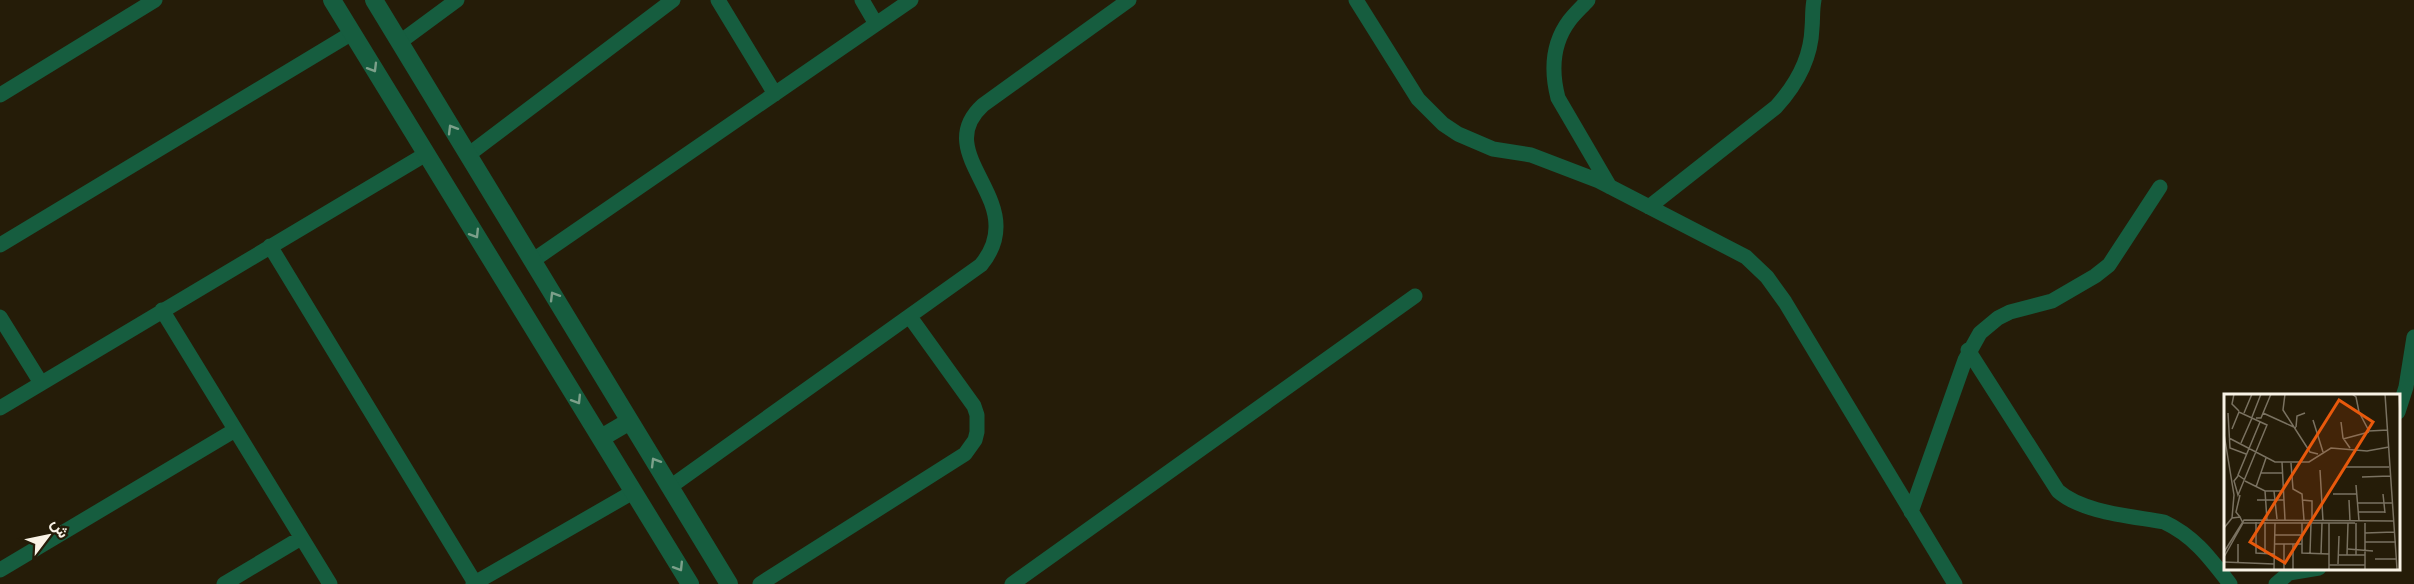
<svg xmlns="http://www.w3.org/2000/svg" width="2414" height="584" font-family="Overpass,Vazirmatn,sans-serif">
  <rect width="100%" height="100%" fill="#251c08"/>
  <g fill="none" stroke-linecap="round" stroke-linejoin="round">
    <path stroke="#165d3f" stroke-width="15" d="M718,0L775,94
      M862,0L876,24
      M1356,0L1418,99L1443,124L1458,134L1493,149L1531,155L1599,181L1746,257L1767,277L1785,302L1955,584
      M1588,0C1582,7 1575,13 1569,21C1552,44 1551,71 1558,98L1610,187
      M400,42L457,0
      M0,95L155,0
      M468,155L673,0
      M1649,207L1776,107C1796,85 1811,59 1812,28C1813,18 1812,10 1814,0
      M0,245L352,33
      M270,246L475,583
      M532,261L911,0
      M162,310L330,584
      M0,317L41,383
      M1968,350L2058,491C2083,513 2132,516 2164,522C2194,536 2210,558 2230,584
      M0,408L426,154
      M2398,412L2406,387L2414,337
      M670,487L981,265C990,254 996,242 996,227C997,183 939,145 983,105L1129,0
      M1911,512L1965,360L1980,333L1998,318L2010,312L2052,301L2095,276L2109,265L2160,187
      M0,570L235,430
      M224,584L301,538
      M473,584L633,492
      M760,584L965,454L975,440L977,432V415L974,406L910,317
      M1012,584L1415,296
      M2276,584L2289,573L2319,568"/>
    <path stroke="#165d3f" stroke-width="18" d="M332,0L690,584
      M374,0L729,584
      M601,438L630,421"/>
  </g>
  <defs><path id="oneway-chevron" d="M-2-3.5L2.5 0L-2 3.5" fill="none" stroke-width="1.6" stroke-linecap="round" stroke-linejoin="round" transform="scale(1.5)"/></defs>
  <g stroke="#7ca08a">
    <use href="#oneway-chevron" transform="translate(373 68) rotate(59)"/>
    <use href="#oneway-chevron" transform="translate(452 129) rotate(-121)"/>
    <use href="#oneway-chevron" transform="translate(475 234) rotate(58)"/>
    <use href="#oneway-chevron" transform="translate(554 296) rotate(-121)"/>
    <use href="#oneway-chevron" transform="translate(577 400) rotate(58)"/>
    <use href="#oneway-chevron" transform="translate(655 462) rotate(-121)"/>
    <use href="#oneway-chevron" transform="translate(679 567) rotate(58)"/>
  </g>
  <g transform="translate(2224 394)">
    <rect width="176" height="176" fill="#251c08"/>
    <path fill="none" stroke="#7a7261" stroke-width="1.5" d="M10,0L8,10L15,17M61,0L59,16L86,58L94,60M128,0L132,3L135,18L145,37L164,36M161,0L173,175M175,0L176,20M0,8V27M4,19L6,54L22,60M20,19L28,0M39,19L72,34M28,23L37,0M32,24H37L47,0M89,26L99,58M117,28L119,44L126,54M72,33L73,22L81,19M8,35L15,18L43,31L14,101L10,87L14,82M0,40L10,101L8,124M5,44L51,68H85L107,54L143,57L165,53M119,45L145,38M17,49L28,24M58,68L61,126M67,69L69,95L78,100L80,126M122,73H165M96,76L99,127M37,79H59M138,83L166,82M21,86L14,81L36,28M21,87L41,97H60M132,91L135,127M32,93L42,64M41,97L43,126M50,97L53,125M109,100H133M159,100L161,119M16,101L12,118L16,123M33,106H60M78,106L88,107V127M125,106L126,127M133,109H168M134,118H161M32,128V159L50,160M78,129V159L105,160M132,129V161M0,134L8,124L16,123L19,129H131M141,139L170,138M51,141H78M141,148H172M50,150H78M124,155L149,157M0,158L20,126L169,127M86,159L87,129M41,160V128M97,160L98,129M114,161H141M123,161L124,129M0,163L19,129M151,165H173M0,168L50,170M14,169V150M114,170L115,142M105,171H141M50,175L51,129M60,175V150M69,175V150M105,175V129M141,175V129"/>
    <path fill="#e8590c" fill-opacity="0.15" stroke="#e8590c" stroke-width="3" d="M115,6L149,28L61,169L26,148Z"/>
    <rect width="176" height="176" fill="none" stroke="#f9f3e6" stroke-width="3"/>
  </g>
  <g transform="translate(48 536) rotate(58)" stroke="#251c08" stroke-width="4.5" paint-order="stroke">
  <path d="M0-4.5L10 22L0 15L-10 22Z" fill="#f9f3e6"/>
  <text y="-9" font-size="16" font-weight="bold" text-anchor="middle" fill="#f9f3e6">ش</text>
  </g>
</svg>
